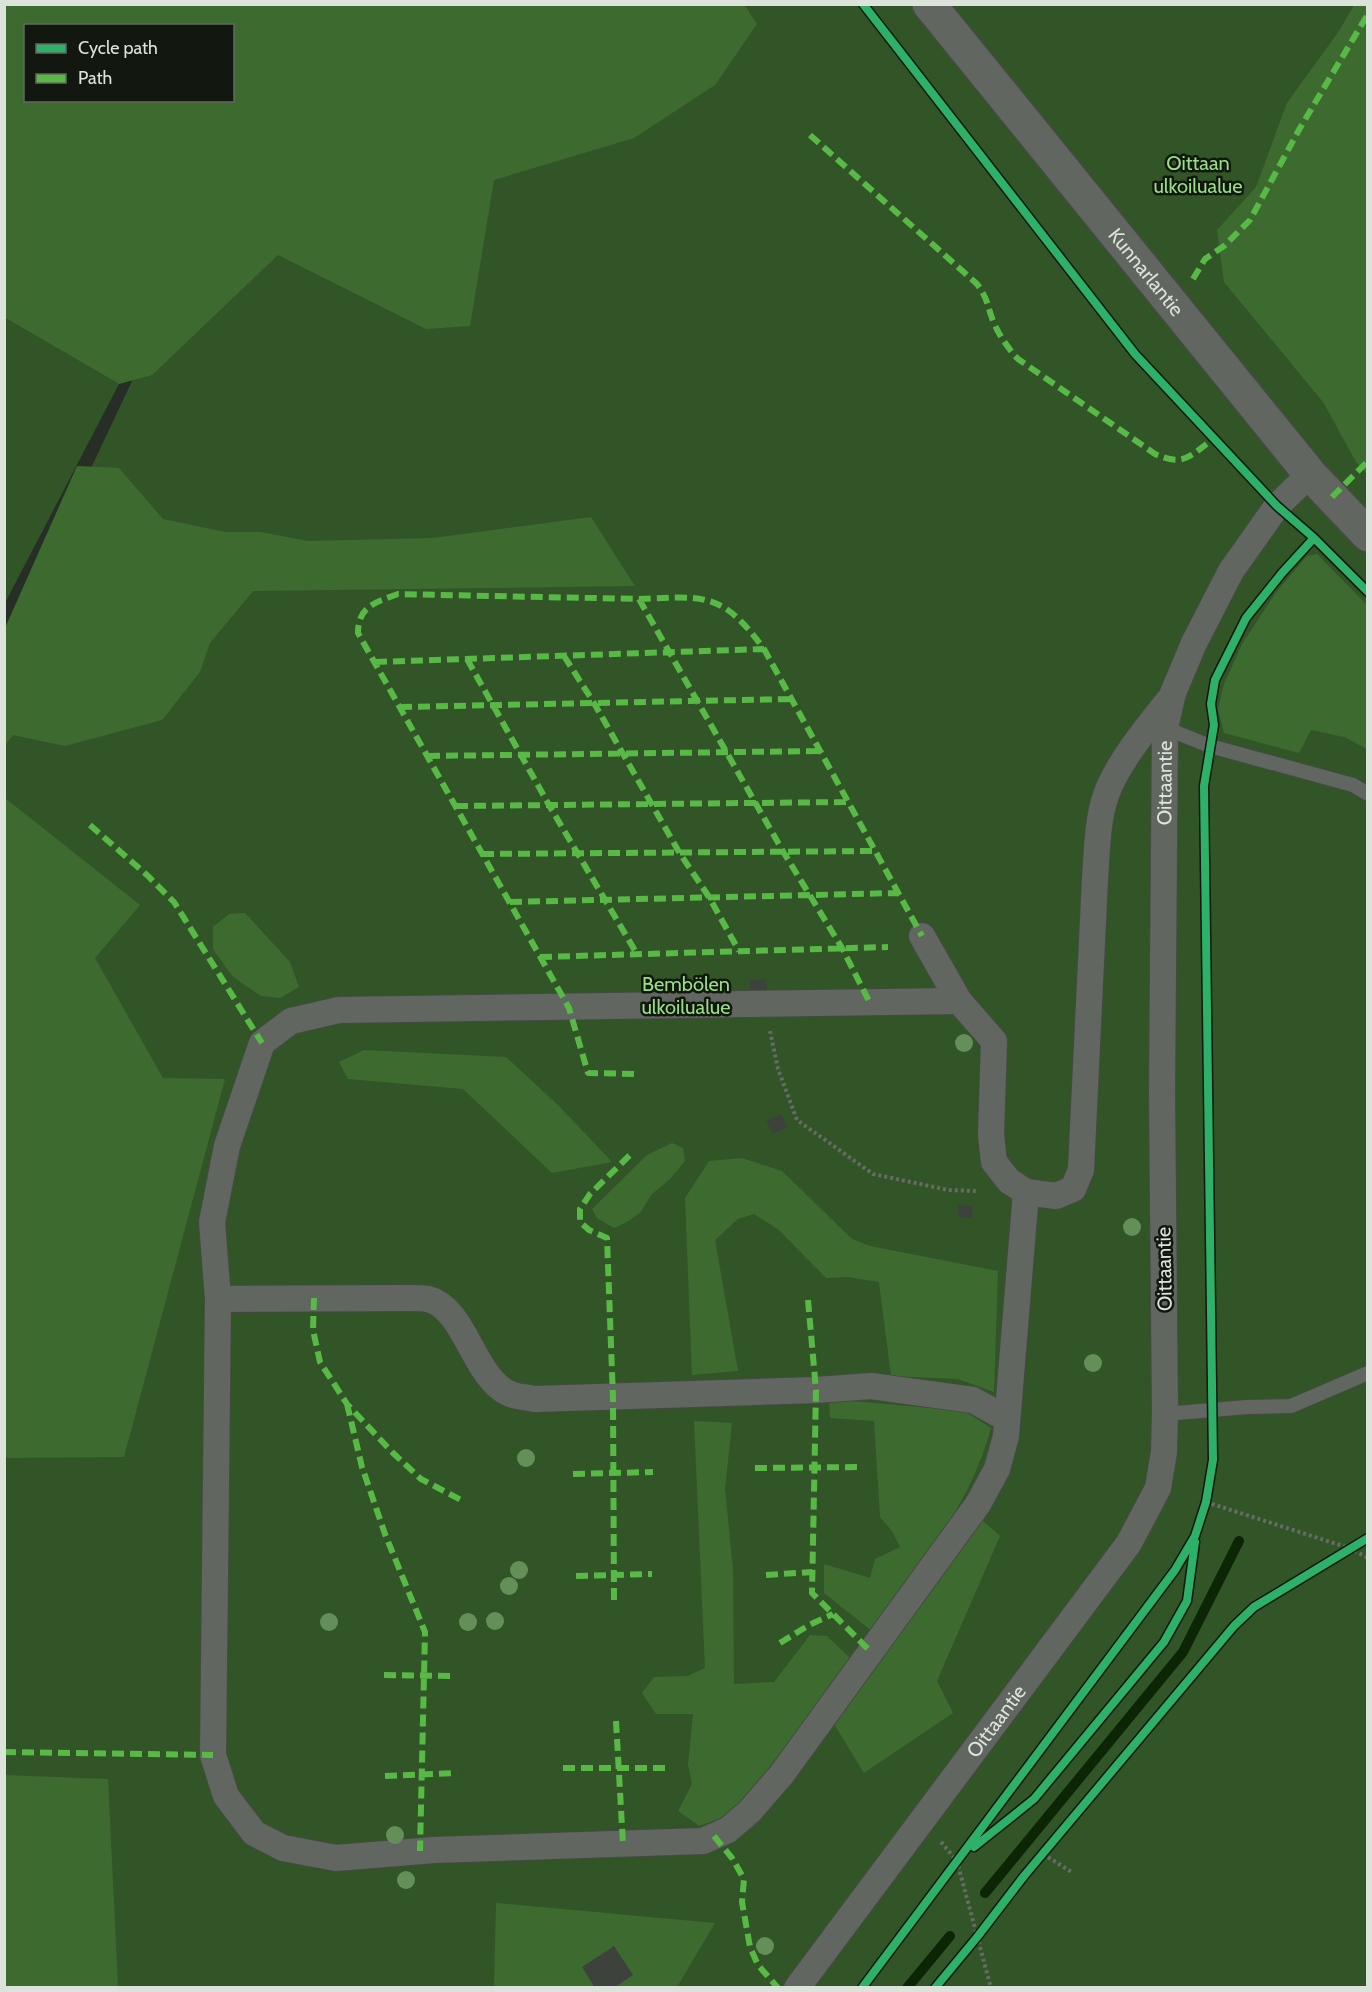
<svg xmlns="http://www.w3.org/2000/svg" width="1372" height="1992" font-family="Cabin,sans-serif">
  <rect width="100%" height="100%" fill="#272e26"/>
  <path fill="#315527" d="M309,5H1367V1987L5,1988V651Z
    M5,318L119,384L5,603Z"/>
  <path fill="#3d6b2f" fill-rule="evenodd" d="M744,4L757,24L715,85L634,138L494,180L470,326L426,329L278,255L152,375L119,384L5,318V5ZM26,26H232V100H26Z
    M1354,5H1368L1367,474L1356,462L1323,402L1224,282L1217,230L1256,187L1287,103L1339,31Z
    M77,466L119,468L163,519L225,532H261L308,541L433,538L591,517L635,586L253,591L210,643L200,672L162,720L65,746L13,735L5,745V628Z
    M1317,554L1367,605V749L1344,737L1311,730L1299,753L1224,733L1218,709L1224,684L1242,644L1277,591L1307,556Z
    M5,798L140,905L95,958L163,1078L225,1079L124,1457L5,1458Z
    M245,913L290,962L299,987L280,998L261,996L232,976L213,949V927L229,914Z
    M364,1050L506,1057L560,1107L612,1162L552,1173L463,1089L348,1079L339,1062Z
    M672,1143L683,1148L685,1161L670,1179L652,1194L640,1213L627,1222L614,1228L597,1218L592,1209L647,1155Z
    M742,1158L782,1171L852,1239L870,1246L998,1271L994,1392L958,1379L891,1376L879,1282L848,1277L826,1278L779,1230L754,1214L738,1219L715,1240L738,1371L692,1375L685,1198L709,1161Z
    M829,1399L965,1411L991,1428C971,1505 917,1568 873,1632L824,1593V1564L870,1578L875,1559L900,1547L892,1531L880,1517L874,1421L830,1418Z
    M694,1421L732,1423L725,1489L733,1570L734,1684L774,1682L810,1635L827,1636L850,1658L779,1755L740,1803L719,1819L699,1826L678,1811L692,1784L688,1764L693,1714H656L642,1693L654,1677L688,1676L705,1668Z
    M981,1519L1000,1536L937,1681L953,1713L864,1773L834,1724Z
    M5,1775L108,1779L118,1987H5Z
    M496,1903L715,1923L677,1987L494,1988Z"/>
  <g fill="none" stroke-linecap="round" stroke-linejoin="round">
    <path stroke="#0c2505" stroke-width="10" d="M985,1893L1183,1652L1239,1541
      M907,1988L950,1936"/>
  </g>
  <path fill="#3d433c" d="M667,979L668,996L646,997L644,980Z
    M766,979L767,993H750V980Z
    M781,1114L787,1127L773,1134L766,1120Z
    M958,1205L973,1206L972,1218L958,1217Z
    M614,1946L633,1975L614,1988H595L582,1967Z"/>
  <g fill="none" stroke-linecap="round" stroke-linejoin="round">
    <g stroke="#454b43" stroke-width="16">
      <path id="service" d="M1165,728L1210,746L1353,785L1368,794
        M1165,1414L1247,1407L1291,1406L1368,1373"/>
    </g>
    <g stroke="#454b43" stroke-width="28">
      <g id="minor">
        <path d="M922,936L959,1001L994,1041L991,1135L994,1162L1009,1181L1026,1192L1056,1196L1073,1189L1081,1170L1095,879C1097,852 1097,821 1106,795C1118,762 1146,729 1168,701"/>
        <path d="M959,1001L339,1010L291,1021L262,1043L227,1146L212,1222L218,1299L213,1755L226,1796L254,1833L283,1848L336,1858L434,1850L703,1841L728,1830L750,1811L782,1774L978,1504L997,1469L1006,1436L1026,1192"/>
        <path d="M218,1299L410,1298C416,1298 423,1298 428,1299C465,1308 473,1376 508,1393C515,1397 526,1397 535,1399L816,1390L871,1386L973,1400L1007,1419"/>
        <path id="s1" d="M797,1988L1129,1543L1158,1488L1164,1452L1165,1414L1162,1093L1165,728L1173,693L1194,643L1231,571L1277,506L1310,474"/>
      </g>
    </g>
    <g stroke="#454b43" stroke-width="36">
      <g id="secondary">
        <path id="s2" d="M929,4L1310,474L1368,535"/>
      </g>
    </g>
    <path stroke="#676b65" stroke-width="4" stroke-dasharray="3 3" stroke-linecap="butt" d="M770,1031L778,1069L797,1120L873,1174L948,1190L978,1191
      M1206,1502L1349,1548L1368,1558
      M941,1842L957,1861L991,1988
      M1043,1854L1073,1873"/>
    <use href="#service" stroke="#626661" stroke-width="14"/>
    <use href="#minor" stroke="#626661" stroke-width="26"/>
    <use href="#secondary" stroke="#626661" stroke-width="33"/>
    <path stroke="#58b947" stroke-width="6" stroke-dasharray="12 6" stroke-linecap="butt" d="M810,135L977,284C989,300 987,307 994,323C1000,337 1008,348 1018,359L1155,454C1184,467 1190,456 1213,439
      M1193,279L1205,259L1224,246L1250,220L1300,128L1368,14
      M1332,497L1368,461
      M639,599L784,853L842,948L870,1003
      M564,656L594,703L679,852L709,897L739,951
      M467,659L549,805L637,954
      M375,662L764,649
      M400,707L791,699
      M428,756L820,751
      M456,806L848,802
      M90,825L148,876L174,902L262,1043
      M482,854L876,851
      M510,902L898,893
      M540,957L888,947
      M634,1074L588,1073L569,1008L358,633C358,606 376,602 398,594L639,599C706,596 722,592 764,649L922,936
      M314,1298L313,1330L320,1362L347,1404L392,1452L421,1479L463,1501
      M808,1300L816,1390L812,1593L871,1652
      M347,1404L362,1467L385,1534L425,1632L420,1851
      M755,1468L863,1467
      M573,1474L653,1472
      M766,1575L812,1572
      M576,1576L652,1574
      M614,1600L613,1398L607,1238L589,1230L580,1222V1209L590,1194L630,1155
      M780,1643L809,1625L833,1614
      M384,1675L454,1676
      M616,1721L623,1844
      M4,1752L213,1755
      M563,1768H670
      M385,1776L457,1773
      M714,1836L732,1858L744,1879L742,1902L750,1947L758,1965L778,1988"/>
    <g stroke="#121710" stroke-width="11">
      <path id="cycleway" d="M863,4L1135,354L1277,506L1314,538L1368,592
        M974,1847L1034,1799L1164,1642L1187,1601L1195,1542
        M862,1988L1175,1570L1195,1536L1206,1502L1213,1460L1204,786L1214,725L1211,704L1215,680L1246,618L1282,573L1314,538
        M935,1988L978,1936L1024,1876L1234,1626L1254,1607L1368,1538"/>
    </g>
    <use href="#cycleway" stroke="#2db169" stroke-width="8"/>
  </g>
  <g fill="#648f59">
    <circle cx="964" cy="1043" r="9"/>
    <circle cx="1132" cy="1227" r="9"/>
    <circle cx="1093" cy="1363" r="9"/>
    <circle cx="526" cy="1458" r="9"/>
    <circle cx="519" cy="1570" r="9"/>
    <circle cx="509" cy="1586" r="9"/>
    <circle cx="495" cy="1621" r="9"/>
    <circle cx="329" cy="1622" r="9"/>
    <circle cx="468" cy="1622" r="9"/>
    <circle cx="395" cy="1835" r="9"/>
    <circle cx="406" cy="1880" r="9"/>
    <circle cx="765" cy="1946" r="9"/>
  </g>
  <g text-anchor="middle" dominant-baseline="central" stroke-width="5" stroke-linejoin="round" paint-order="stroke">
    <g font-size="20" fill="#96df82" stroke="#121710">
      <text x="1198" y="163">Oittaan<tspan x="1198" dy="23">ulkoilualue</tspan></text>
      <text x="686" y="984">Bembölen<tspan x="686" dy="23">ulkoilualue</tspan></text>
    </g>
    <g font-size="20" fill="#dce3da" stroke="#121710">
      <text stroke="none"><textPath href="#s2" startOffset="345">Kunnarlantie</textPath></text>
      <text stroke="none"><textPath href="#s1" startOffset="1323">Oittaantie</textPath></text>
      <text transform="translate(1164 1269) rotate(-91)">Oittaantie</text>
      <text stroke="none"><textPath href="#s1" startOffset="333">Oittaantie</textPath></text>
    </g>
  </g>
  <rect width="1372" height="1992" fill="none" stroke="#dce3da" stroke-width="12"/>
  <rect x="24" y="24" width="210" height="78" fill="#121710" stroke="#636961" stroke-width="1.5"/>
  <rect x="36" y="44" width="30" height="9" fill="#2db169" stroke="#636961" stroke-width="1.5"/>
  <text x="78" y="54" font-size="18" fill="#dce3da">Cycle path</text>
  <rect x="36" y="74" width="30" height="9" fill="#58b947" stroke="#636961" stroke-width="1.5"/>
  <text x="78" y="84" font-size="18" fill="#dce3da">Path</text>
</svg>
